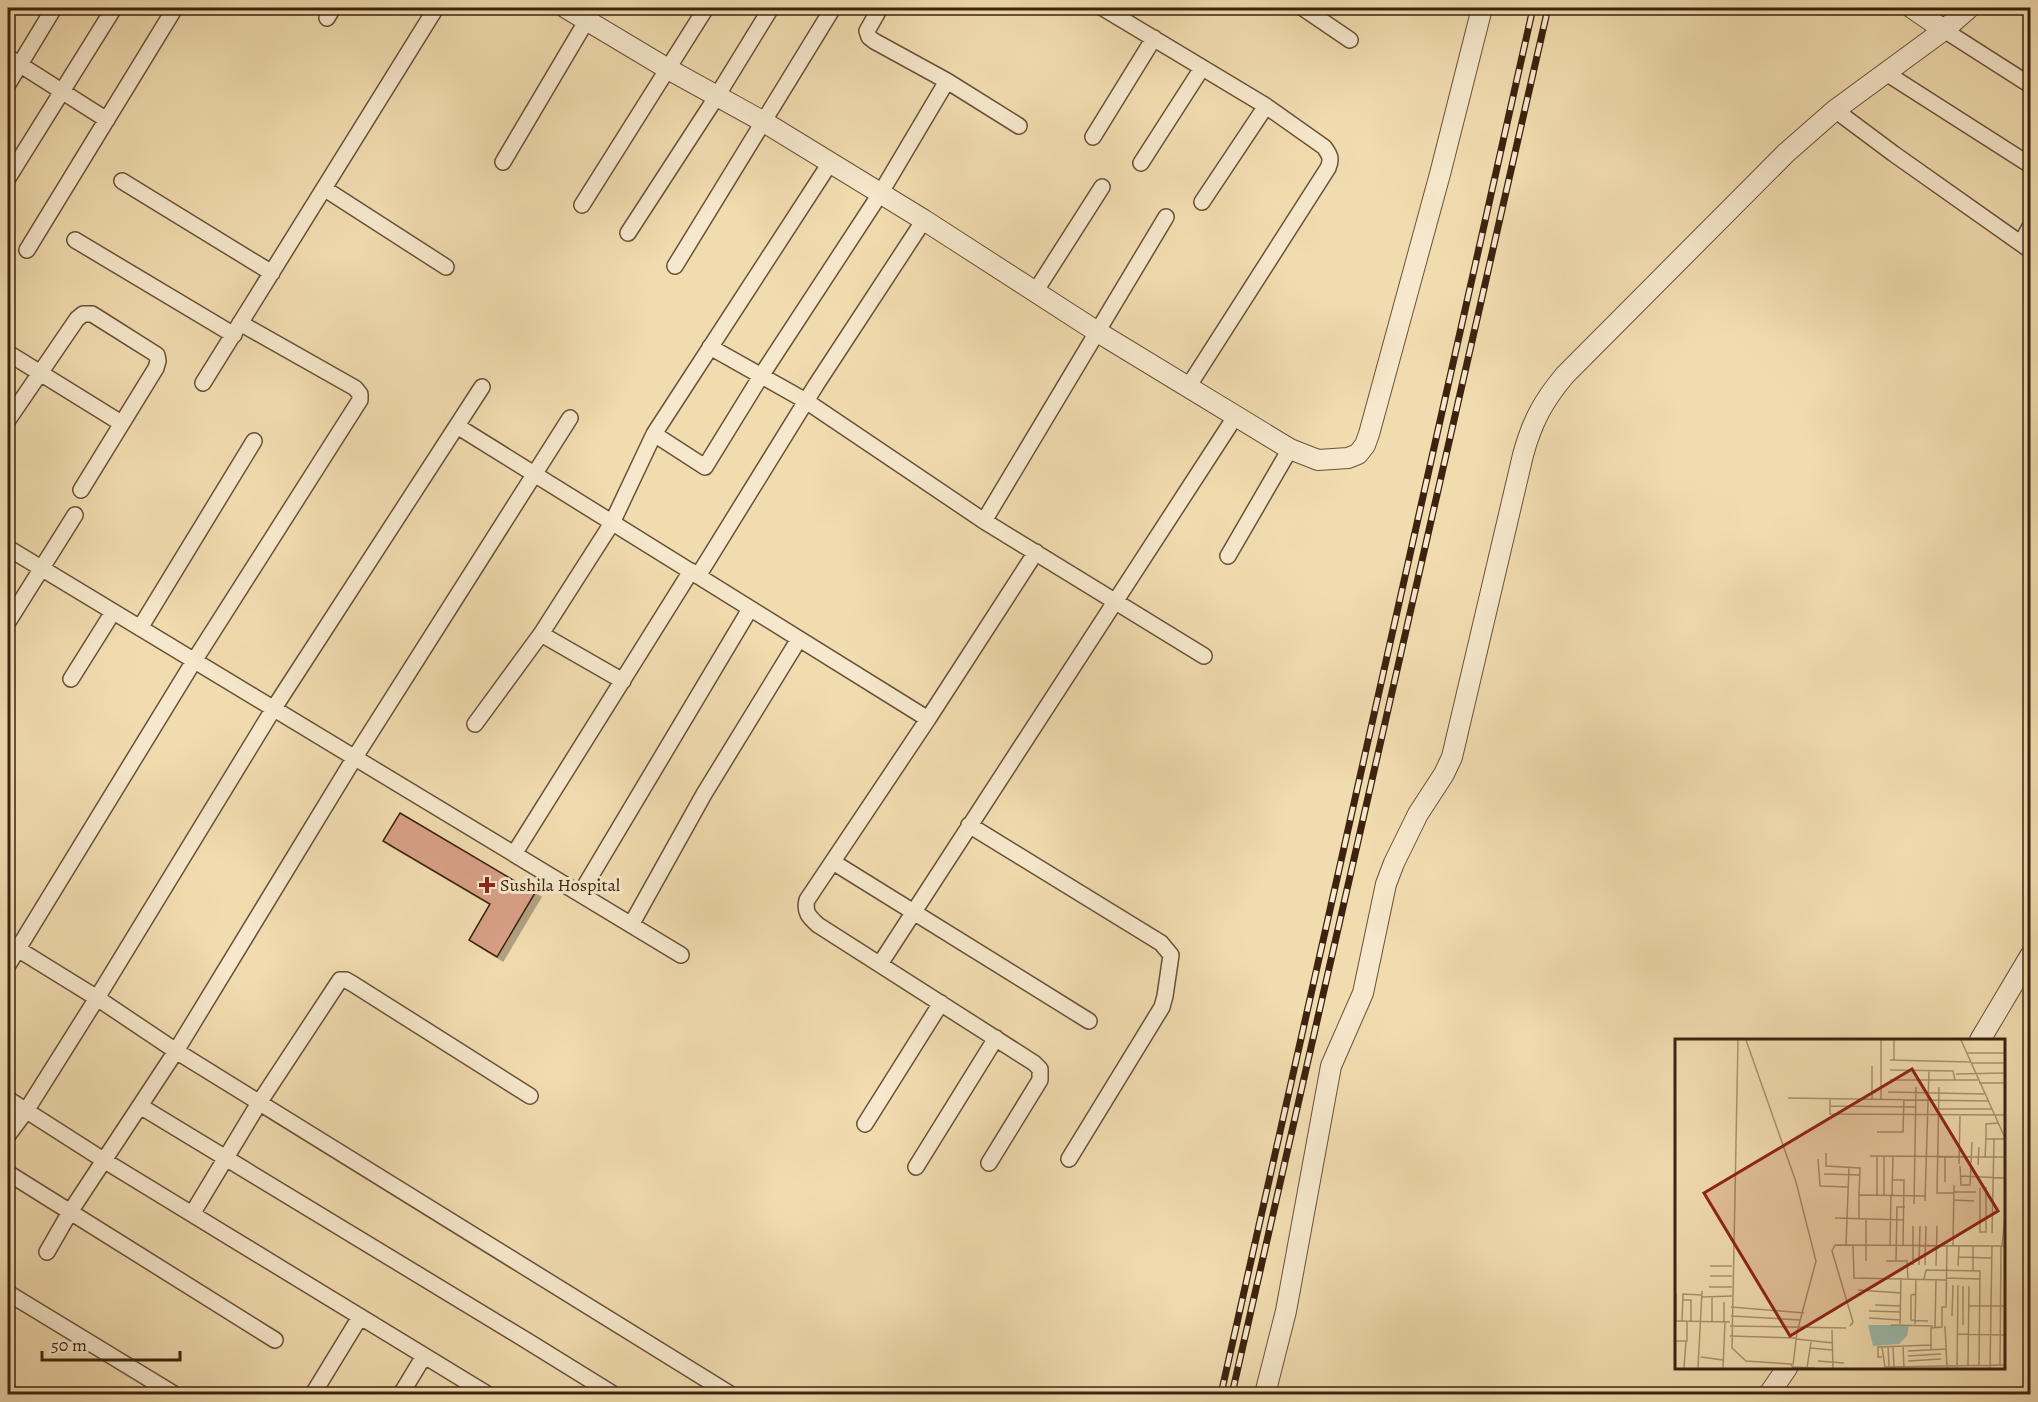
<svg xmlns="http://www.w3.org/2000/svg" width="2038" height="1402" font-family="Alegreya,serif">
  <defs>
    <filter id="shadow"><feDropShadow dx="6" dy="4" stdDeviation="0" flood-color="#0004"/></filter>
  </defs>
  <rect width="100%" height="100%" fill="#f1dcb0"/>
  <filter id="stains"><feTurbulence type="fractalNoise" baseFrequency=".00333" numOctaves="4"/><feColorMatrix values="0 0 0 0 .2 0 0 0 0 .09 0 0 0 0 .02 0 0 0 .5 -.17"/></filter>
  <radialGradient id="worn" r=".72"><stop offset=".6" stop-color="#630" stop-opacity="0"/><stop offset="1" stop-color="#630" stop-opacity=".3"/></radialGradient>
  <path fill="#d8a087" stroke="#3d230f" stroke-width="1.5" filter="url(#shadow)" d="M400,813L535,893L497,957L469,940L490,904L383,841Z"/>
  <g fill="none" stroke-linecap="round" stroke-linejoin="round">
    <g stroke="#6a5137" stroke-width="18">
      <path id="minor" d="M880,8L867,31L869,37L874,41L947,81L1019,126
        M1103,8L1266,106L1324,147C1330,155 1332,159 1328,168L1188,387
        M1303,8L1350,40
        M327,18L333,8
        M1944,30L2030,85
        M8,57L107,120
        M1886,73L2030,165
        M8,84L54,8
        M1835,110L1894,154L2030,250
        M1093,137L1154,38
        M503,162L594,8
        M1141,163L1202,68
        M8,178L114,8
        M122,181L272,273
        M325,189L446,267
        M1202,202L1266,106
        M582,205L706,8
        M628,233L717,96L771,8
        M75,240L234,335
        M2021,243L2030,227
        M27,250L175,8
        M675,266L833,8
        M1035,292L1102,187
        M710,347L806,401L984,521L1204,656
        M8,353L121,423
        M203,383L436,8
        M8,420L77,319L83,314H92L100,319L157,355L158,361L156,368L81,490
        M457,426L928,719L1036,552
        M654,434L705,467L761,376L880,194L947,81
        M984,521L1166,217
        M8,548L681,955
        M1228,556L1290,449
        M698,576L816,385L924,220
        M8,622L75,515
        M140,628L254,441
        M71,679L113,612
        M623,681L541,634L612,523L654,434L830,163
        M928,719L807,900C804,912 809,917 818,925L1034,1063L1040,1069V1080L989,1163
        M475,724L541,634
        M969,825L1161,943L1171,955L1165,996L1162,1007L1069,1159
        M514,854L691,571
        M833,862L1089,1021
        M580,894L750,609
        M631,925L704,794L799,639
        M8,943L97,998L176,1051L730,1394
        M880,964L1235,417
        M8,965L194,661L360,400V394L355,388L240,323
        M8,1099L105,1161L487,1394
        M140,1106L529,1342L613,1394
        M865,1124L941,1003
        M8,1135L26,1111L97,998L274,708L482,387
        M916,1167L996,1038
        M8,1173L275,1340
        M192,1214L259,1103L340,980H346L353,984L530,1096
        M47,1252L70,1212L176,1051L355,757L570,418
        M8,1293L174,1394
        M8,1392L12,1394
        M313,1394L360,1317
        M401,1394L424,1356"/>
    </g>
    <g stroke="#6a5137" stroke-width="22">
      <path id="tertiary" d="M566,8L668,69L764,122L924,220L1096,331L1290,449L1318,460L1348,458L1358,454L1365,445L1369,434L1440,174L1482,8
        M1912,8L1944,30
        M1980,1040L2030,956
        M1265,1394L1286,1311L1331,1066L1363,993L1386,884L1394,863L1418,814L1444,774L1452,757L1523,455C1532,422 1543,401 1565,375L1786,153L1835,110L1944,30L1969,8
        M1769,1394L1787,1368"/>
    </g>
    <use href="#minor" stroke="#f6e8cc" stroke-width="15"/>
    <use href="#tertiary" stroke="#f6e8cc" stroke-width="20"/>
    <g stroke="#3d230f" stroke-width="7">
      <path id="rail" d="M1221,1394L1533,8
        M1232,1394L1548,8"/>
    </g>
    <use href="#rail" stroke="#f6e8cc" stroke-width="4.5" stroke-dasharray="14" stroke-linecap="butt"/>
  </g>
  <path fill="#8f2418" stroke="#f6e8cc" stroke-width="2" d="M484 876h6v6h6v6h-6v6h-6v-6h-6v-6h6z"/>
  <g text-anchor="middle" dominant-baseline="central" stroke-width="6" stroke-linejoin="round" paint-order="stroke">
    <g font-size="18" fill="#3d230f" stroke="#f6e8cc" text-anchor="start">
      <text x="500" y="885">Sushila Hospital</text>
    </g>
  </g>
  <g transform="translate(1675 1039)">
    <rect width="330" height="330" fill="#f1dcb0"/>
    <path d="M193,286H234L232,297L224,305L198,307Z" fill="#9bbbae"/>
    <path fill="none" stroke="#a99270" stroke-width="1.5" d="M63,1L57,309L71,322L116,325L118,329M71,1L121,143L141,222L122,293L118,326M286,1L330,99M292,14H330M215,21L295,23M219,21V1M296,24H330M215,31L278,32L280,41M281,35L330,34M215,41H303M304,44H330M264,48L262,154H279M213,53L309,55M113,59L313,62M155,60V75L330,76M197,60V27M206,60V1M155,67L241,68M263,70H316M323,84L311,85V100H330M202,93H228L229,60M151,114V127L185,129L184,156M195,117L330,118M202,117V156M209,117V156M310,118L311,100M143,120L145,147L174,148M296,124L297,103M284,125L285,77M303,126L304,108M285,127L286,146H295L296,128M149,135L185,136M285,137L330,139M218,141H229L228,207M270,143V117M305,149V193H311V148M279,153H301M217,157L218,117M278,161L299,162M250,162L254,31M239,165L241,48M160,179L229,181M184,180V156L250,157M191,180V222M317,194L319,100M171,206L174,128M178,206L179,239L271,241M278,206L279,146M298,206V231M215,207L216,156M327,207L330,177M283,218L316,219M211,222H232L233,239M221,222L222,168H230M238,226V187M244,226L245,187M250,226L251,187M35,227H57M261,227L262,187M283,227L284,206M35,237H57M271,239L305,240M249,240L251,231L305,232L304,326M34,248H57M183,251L226,254M241,255L236,256V281L253,282M27,258L57,257M8,261H16V282M200,266L225,267M293,267H330M56,268L129,274M194,272L225,273M56,277L125,281M277,277L278,246M194,279L225,281M0,282L55,283M1,282V254M7,282L8,255L26,256M37,283V258M49,283V263M225,285L226,239M240,285L241,240M216,286L258,287M288,286V247M55,287L171,289M175,287L178,283L157,212L160,206L330,207M270,287L272,329M260,288L261,240M157,291L158,329M282,295L330,296M55,297L121,299M121,300L158,304M0,302H12V283M213,307L214,327M218,307L219,329M228,307L229,329M207,308L210,328L330,326M135,309L157,311M256,311V289L267,288V268H271L272,206M233,312L271,310M233,317L266,315M26,318L48,321M207,318H203V308L256,306M143,322L169,324M233,322L266,320M293,326L294,247M325,326L326,207M118,328L140,329M9,329L11,302M23,329L27,252M48,329L50,283M132,329L136,303M282,329L283,246M315,329L317,207"/>
    <path fill="#8f2418" fill-opacity="0.15" stroke="#8f2418" stroke-width="3" d="M237,30L323,172L115,297L29,154Z"/>
    <rect width="330" height="330" fill="none" stroke="#3d230f" stroke-width="3"/>
  </g>
  <rect width="2038" height="1402" fill="none" stroke="#f1dcb0" stroke-width="30"/>
  <rect x="9" y="9" width="2020" height="1384" fill="none" stroke="#3d230f" stroke-width="3"/>
  <rect x="15" y="15" width="2008" height="1372" fill="none" stroke="#3d230f" stroke-width="1.5"/>
  <path d="M42 1351v9h138v-9" fill="none" stroke="#3d230f" stroke-width="3"/>
  <text x="51" y="1351" font-size="18" fill="#3d230f" stroke="#f6e8cc" stroke-width="4.5" paint-order="stroke">50 m</text>
  <rect width="100%" height="100%" filter="url(#stains)"/>
  <rect width="100%" height="100%" fill="url(#worn)"/>
</svg>
